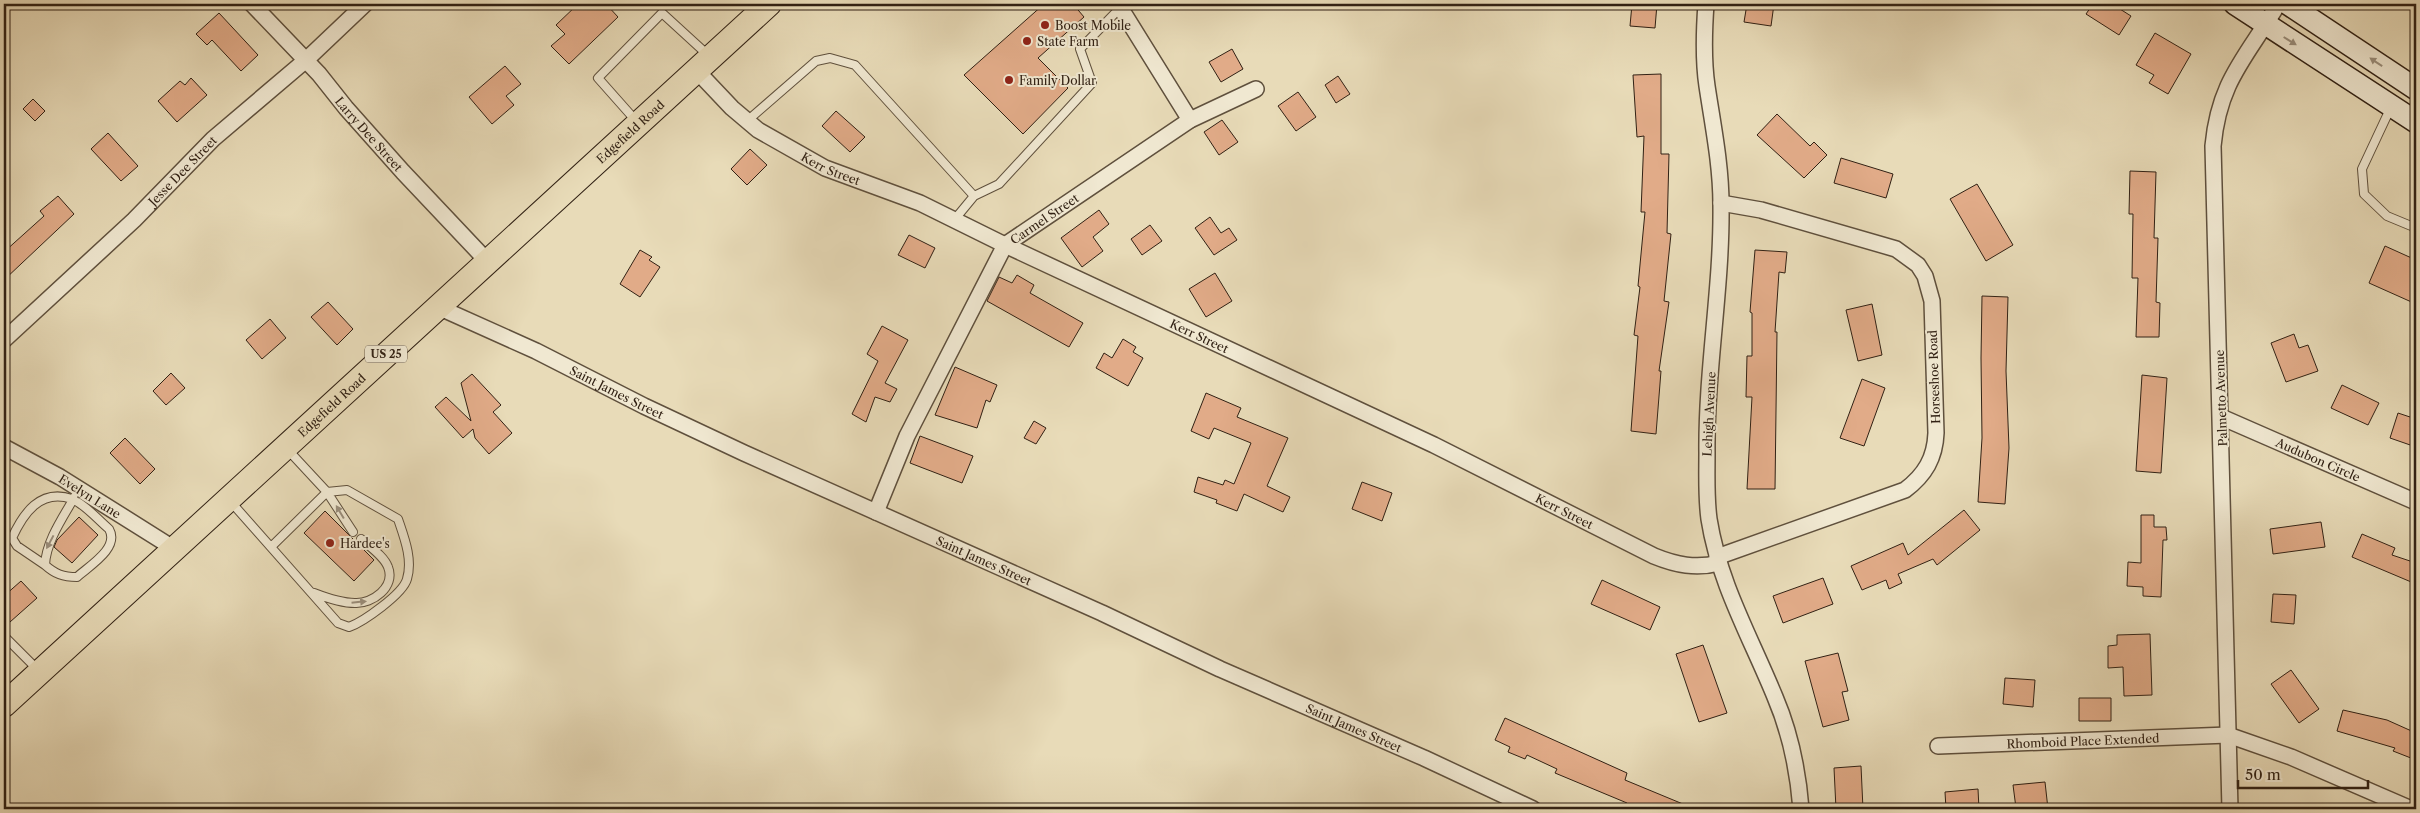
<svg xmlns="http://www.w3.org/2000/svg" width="2420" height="813" font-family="'Libre Caslon Text',serif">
  <rect width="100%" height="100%" fill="#e8dbb8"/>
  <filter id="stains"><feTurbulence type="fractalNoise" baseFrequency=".004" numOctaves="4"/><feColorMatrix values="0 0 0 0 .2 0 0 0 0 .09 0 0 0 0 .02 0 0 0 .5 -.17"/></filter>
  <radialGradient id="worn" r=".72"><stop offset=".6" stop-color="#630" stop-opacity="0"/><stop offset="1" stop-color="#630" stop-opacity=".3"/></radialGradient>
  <path fill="#e1ab88" stroke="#312114" d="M578,4H606L618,17L569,64L551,46L565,34L556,25Z
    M1044,4H1073L1084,17L1038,58L1068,88L1023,134L964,75Z
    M1632,4H1657L1655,28L1630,26Z
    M1747,4H1774L1771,26L1744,22Z
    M2093,4H2112L2131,16L2119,35L2086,14Z
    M219,13L258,55L241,71L212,40L207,45L196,34Z
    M2155,33L2191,54L2168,94L2149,83L2154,75L2136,65Z
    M1232,49L1243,69L1221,82L1209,62Z
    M505,66L521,84L506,96L514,105L492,124L469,97Z
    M1661,74V154H1669L1667,233L1671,234L1664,301L1669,302L1659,371H1661L1656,434L1631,431L1638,336L1634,335L1640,287L1638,286L1645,212H1641L1644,136L1637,137L1633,75Z
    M1338,76L1350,94L1336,103L1325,85Z
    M191,78L207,95L177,122L158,101L180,81L185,85Z
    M1298,92L1316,117L1296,131L1278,106Z
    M33,99L45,111L35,121L23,109Z
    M836,111L865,137L850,152L822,126Z
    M1777,114L1810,146L1814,142L1827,155L1804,178L1757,135Z
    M1222,120L1238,142L1219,155L1204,132Z
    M108,133L138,166L121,181L91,149Z
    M750,149L767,165L747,185L731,169Z
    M1841,158L1893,174L1886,198L1834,183Z
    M2130,171L2156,172L2154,238H2158L2156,302L2160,303L2159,337H2136L2138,278H2132L2133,214H2129Z
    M1977,184L2013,245L1986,261L1950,199Z
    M58,196L74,214L4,280V252L44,216L40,211Z
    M1099,210L1109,224L1093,237L1103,251L1082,267L1061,238Z
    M1210,217L1221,233L1229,228L1237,240L1214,255L1195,228Z
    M1150,225L1162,241L1142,255L1131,239Z
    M909,235L935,248L925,268L898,255Z
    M2385,246L2416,260V304L2369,283Z
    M640,250L652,257L649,260L660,267L640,297L620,284Z
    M1755,250L1787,252L1785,273L1779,272L1775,332H1777L1775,489H1747L1752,397H1746L1747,356H1752V313L1750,312Z
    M1215,273L1232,301L1206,317L1189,289Z
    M1017,275L1034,285L1030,293L1083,323L1069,347L987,301L999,277L1012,283Z
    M1982,296L2008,297L2006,371L2009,448L2005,504L1978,502L1982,438L1981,358Z
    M328,302L353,329L337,345L311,317Z
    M1872,304L1882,355L1858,361L1846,310Z
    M270,319L286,338L262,359L246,340Z
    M882,326L908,340L885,383L897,389L890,402L875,397L866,422L852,414L878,361L867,354Z
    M2294,334L2299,348L2308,345L2318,371L2286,382L2271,343Z
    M1123,339L1136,347L1133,352L1143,358L1128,386L1096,368L1104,353L1112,358Z
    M955,367L997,385L990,402L986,400L977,428L935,415Z
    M171,373L185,388L166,405L153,391Z
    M472,374L501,405L493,412L512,433L489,454L475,438L473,429L463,438L435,407L446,397L471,421L461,383Z
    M2142,375L2167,378L2161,473L2136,471Z
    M1862,379L1885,388L1864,446L1840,438Z
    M2342,385L2379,403L2368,425L2331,408Z
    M1206,393L1241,408L1237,417L1288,438L1267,486L1290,497L1283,512L1244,494L1237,511L1216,503L1217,500L1194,492L1198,477L1223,485L1225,480L1234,484L1251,443L1214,428L1209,439L1191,431Z
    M2398,413L2416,419V447L2390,438Z
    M1034,421L1046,428L1036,444L1024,438Z
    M920,436L973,456L962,483L910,463Z
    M125,438L155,469L140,484L110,453Z
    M1362,482L1392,493L1382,521L1352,509Z
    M1964,510L1980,530L1937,565L1933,559L1898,574L1902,583L1889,589L1886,580L1862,590L1851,566L1903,543L1908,555Z
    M325,511L374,560L354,581L304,533Z
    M2141,515H2154V527H2166L2167,540H2163L2161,597L2143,596V587L2127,586L2128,562L2141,563Z
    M79,517L98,535L72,563L54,547L57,540Z
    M2321,522L2325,547L2273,554L2270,529Z
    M2362,534L2395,548L2392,555L2416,563V584L2352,557Z
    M1823,578L1833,604L1783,623L1773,596Z
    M1602,580L1660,607L1650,630L1591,604Z
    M21,581L37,598L10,622L9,620L4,625V596Z
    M2273,594L2296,595L2294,624L2271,622Z
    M2150,634L2152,695L2124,696L2123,667L2108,668V646L2117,645V635Z
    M1703,645L1727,713L1699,722L1676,654Z
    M1838,653L1848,691L1842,692L1849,720L1823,727L1805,661Z
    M2291,670L2319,709L2299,723L2271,684Z
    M2005,678L2035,680L2033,707L2003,704Z
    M2079,698H2111V721H2079Z
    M2343,710L2387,720L2416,733V760L2393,751L2395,748L2337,731Z
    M1505,718L1627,773L1625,780L1695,809H1624L1627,803L1555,773L1557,769L1527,755L1525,759L1508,752L1510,747L1495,740Z
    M1861,766L1863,809H1836L1834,768Z
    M2045,782L2048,809L2016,808L2013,785Z
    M1978,789L1979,809H1946L1945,792Z"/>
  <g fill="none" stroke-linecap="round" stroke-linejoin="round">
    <g stroke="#5f503d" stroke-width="10">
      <path id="lane" d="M2391,107L2362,169L2364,194L2387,216L2416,228
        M747,121L816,61L830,58L855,65L974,196L955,219
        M637,122L598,78L662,13L709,56
        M974,196L999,184L1092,83L1080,49L1120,8
        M231,502L338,623L349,627C363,622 403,594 407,579C413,559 404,537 398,519L347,490L327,492L288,450
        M271,547L327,492L353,532
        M45,565L17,546L12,538C23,514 40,488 72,499C85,504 98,520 109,529C120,548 89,566 77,577C63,577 55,574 45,565C46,539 67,512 79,489
        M314,593C327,598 341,603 355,603C372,604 396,587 388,567C384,556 370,547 361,539
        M4,636L38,670"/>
    </g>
    <g stroke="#5f503d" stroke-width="18">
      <g id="street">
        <path id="s1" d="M252,4L319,74L346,108L403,172L488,262"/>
        <path d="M1118,4L1190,120"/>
        <path d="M1706,4C1704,31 1703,59 1707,86C1713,126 1721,165 1721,205C1722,288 1706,370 1707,453C1707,475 1706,497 1709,519C1719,583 1751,638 1775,697C1790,732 1798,771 1801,809"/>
        <path id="s2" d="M696,70L732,108L758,130L825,168L920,203L1005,245L1434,445L1654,556C1676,565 1696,569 1719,563"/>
        <path id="s3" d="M438,307L536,351L644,406L744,453L1102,613L1220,669L1424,758L1533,809"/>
        <path id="s4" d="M4,340L134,220L213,139L306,60L365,4"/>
        <path id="s5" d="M2221,417L2416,502"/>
        <path id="s6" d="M4,447L60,477L173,548"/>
        <path id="s7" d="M876,512L907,436L1005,245L1190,120L1256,89"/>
        <path d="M1717,557L1905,490C1925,475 1935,458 1936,433L1932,301L1925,276L1918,265L1896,249L1761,210L1721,203"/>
        <path id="s8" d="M1938,746L2228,735L2291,757L2411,809"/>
        <path d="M2230,809L2213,146C2219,80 2247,57 2278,4"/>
      </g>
    </g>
    <g stroke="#312114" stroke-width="24">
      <path id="secondary" d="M2235,4L2416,122
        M2288,4L2416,89"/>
    </g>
    <g stroke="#312114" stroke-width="26">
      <g id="primary">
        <path id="s9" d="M4,705L769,4"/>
      </g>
    </g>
    <use href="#lane" stroke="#f0e8d1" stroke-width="8"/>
    <use href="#street" stroke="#f0e8d1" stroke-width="15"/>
    <use href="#secondary" stroke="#f0e8d1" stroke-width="21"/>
    <use href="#primary" stroke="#e8dbb8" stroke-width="24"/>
  </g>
  <defs><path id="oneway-solid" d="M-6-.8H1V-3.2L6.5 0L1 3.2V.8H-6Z" transform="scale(1.25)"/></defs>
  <g fill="#9a8e7c">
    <use href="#oneway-solid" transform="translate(2290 41) rotate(32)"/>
    <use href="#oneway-solid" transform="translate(2376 62) rotate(-146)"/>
    <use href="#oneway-solid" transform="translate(340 512) rotate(-121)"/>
    <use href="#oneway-solid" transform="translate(50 542) rotate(118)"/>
    <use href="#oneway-solid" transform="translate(359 602) rotate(-6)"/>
  </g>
  <g fill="#8f2418" stroke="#f0e8d1" stroke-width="2">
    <circle cx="1045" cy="25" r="5"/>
    <circle cx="1027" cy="41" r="5"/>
    <circle cx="1009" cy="80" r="5"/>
    <circle cx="330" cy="543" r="5"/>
  </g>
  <g text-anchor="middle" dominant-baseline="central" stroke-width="4" stroke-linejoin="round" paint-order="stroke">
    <rect fill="#f0e8d1" stroke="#6a5d4d" stroke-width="1" x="365" y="345.5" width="42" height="17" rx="4"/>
    <g font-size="11" font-weight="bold" fill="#312114">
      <text x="386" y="354">US 25</text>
    </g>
    <g font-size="12" fill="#312114" stroke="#f0e8d1" text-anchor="start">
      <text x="1055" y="25">Boost Mobile</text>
      <text x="1037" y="41">State Farm</text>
      <text x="1019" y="80">Family Dollar</text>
      <text x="340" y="543">Hardee's</text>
    </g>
    <g font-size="12" fill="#312114" stroke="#f0e8d1">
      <text stroke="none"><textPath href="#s9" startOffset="849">Edgefield Road</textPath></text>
      <text stroke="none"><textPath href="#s1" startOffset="175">Larry Dee Street</textPath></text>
      <text stroke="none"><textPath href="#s2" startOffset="169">Kerr Street</textPath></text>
      <text stroke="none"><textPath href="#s4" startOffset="246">Jesse Dee Street</textPath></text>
      <text stroke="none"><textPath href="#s7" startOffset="344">Carmel Street</textPath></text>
      <text stroke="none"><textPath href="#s2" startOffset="574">Kerr Street</textPath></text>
      <text transform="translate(1934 377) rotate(-92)">Horseshoe Road</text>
      <text stroke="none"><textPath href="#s3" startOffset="198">Saint James Street</textPath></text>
      <text transform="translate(2221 398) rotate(-92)">Palmetto Avenue</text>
      <text stroke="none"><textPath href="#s9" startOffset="444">Edgefield Road</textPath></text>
      <text transform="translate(1709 414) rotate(-87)">Lehigh Avenue</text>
      <text stroke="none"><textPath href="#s5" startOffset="106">Audubon Circle</textPath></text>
      <text stroke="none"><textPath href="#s6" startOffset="99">Evelyn Lane</textPath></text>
      <text stroke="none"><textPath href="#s2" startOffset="979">Kerr Street</textPath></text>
      <text stroke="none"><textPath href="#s3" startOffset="602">Saint James Street</textPath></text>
      <text stroke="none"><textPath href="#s3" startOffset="1008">Saint James Street</textPath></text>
      <text stroke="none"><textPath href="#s8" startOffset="145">Rhomboid Place Extended</textPath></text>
    </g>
  </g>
  <rect width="2420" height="813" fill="none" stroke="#e8dbb8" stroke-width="20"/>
  <rect x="5" y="5" width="2410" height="803" fill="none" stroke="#312114" stroke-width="2.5"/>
  <rect x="10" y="10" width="2400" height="793" fill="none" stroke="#312114"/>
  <path d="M2238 780v8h130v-8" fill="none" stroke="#312114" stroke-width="2.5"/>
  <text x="2245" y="780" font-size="15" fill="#312114" stroke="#f0e8d1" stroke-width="4" paint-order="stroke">50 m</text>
  <rect width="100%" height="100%" filter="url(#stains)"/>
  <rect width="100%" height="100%" fill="url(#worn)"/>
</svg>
